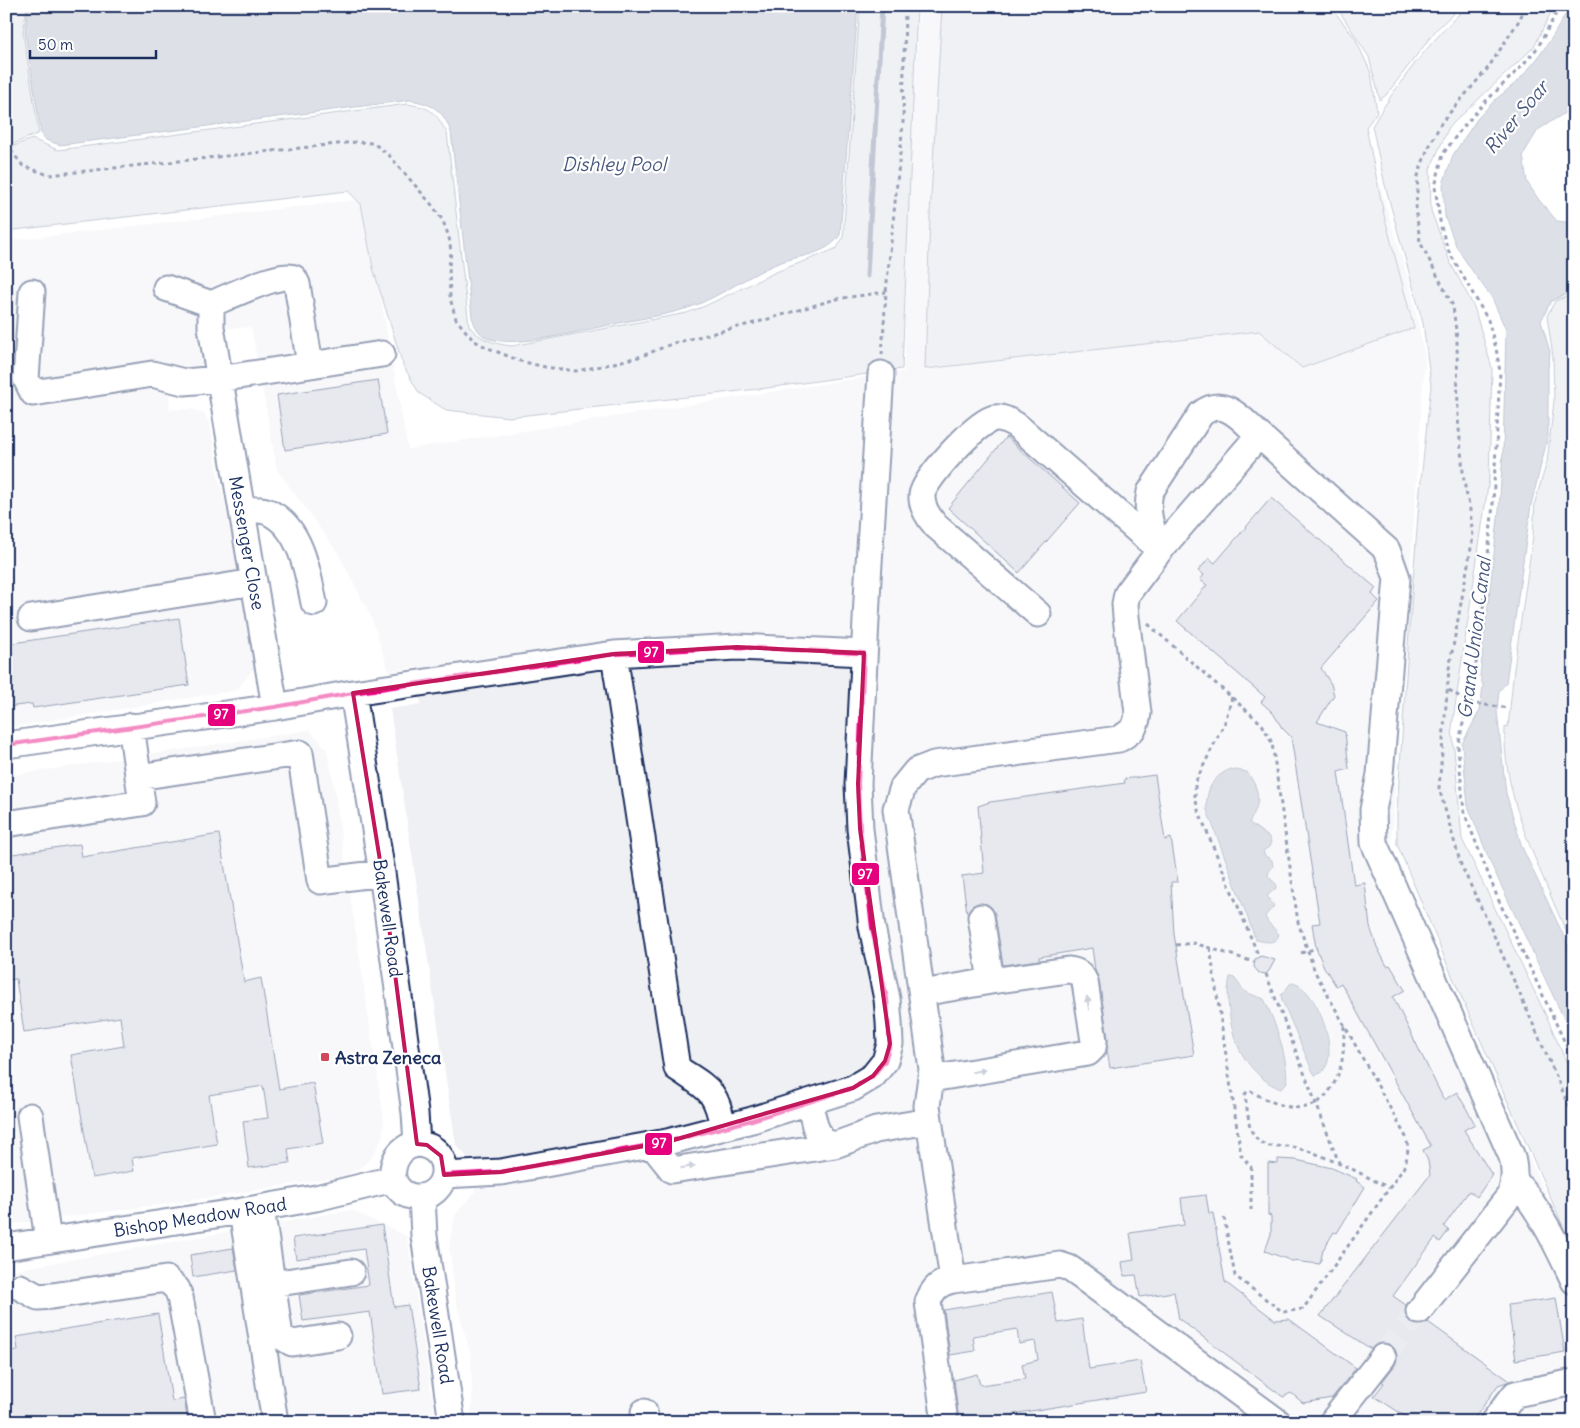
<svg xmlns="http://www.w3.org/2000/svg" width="1580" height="1428" font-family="Delius,sans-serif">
  <rect width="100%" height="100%" fill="#fff"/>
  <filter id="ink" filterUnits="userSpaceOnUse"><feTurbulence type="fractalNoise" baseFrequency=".02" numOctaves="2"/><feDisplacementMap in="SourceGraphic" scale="10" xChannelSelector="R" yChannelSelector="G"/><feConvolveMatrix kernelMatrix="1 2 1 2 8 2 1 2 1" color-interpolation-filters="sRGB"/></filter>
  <g filter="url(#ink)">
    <path fill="#eff0f4" d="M919,6H1295L1374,165L1411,288L1425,358L1391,849L1574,1257V1422H471L472,1391L471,1356L456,1302L449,1245L455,1215L475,1191L470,1160L456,1145L390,709L421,704L416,667L389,672L371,617L338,553L277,470L251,327L203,330L205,354L203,363L194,369L167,370L170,409H192L204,413L210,424L219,478L235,543L255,667L237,690L6,728V241L363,199L408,449L904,371L909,188Z
      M310,730L326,748L331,767L384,1119L383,1135L374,1154L362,1167L345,1176L189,1201L6,1225V776Z
      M351,1210L407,1236L436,1422H6V1271Z"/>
    <path fill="#dee1e7" stroke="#7c88a2" d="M8,6H27L23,32L39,133L11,145L6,141V10Z
      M860,6H917L902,369L767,388L509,417L446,410L419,393L403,365L373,268L361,204L348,191L6,231V149L32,139L58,150L408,104C434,109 434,111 447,133L469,326C480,340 495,344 512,346L687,313L705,306L776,272L828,252L837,248L843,238Z
      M942,6H1330L1355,38L1371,73L1377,112L1366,127L1384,215L1414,328L1302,368L1259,331L925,369L930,216Z
      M1333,6H1461L1436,30L1386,95L1380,100L1369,57L1340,12Z
      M1467,6H1554L1534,47L1449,127L1430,169L1431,211L1450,262L1474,307L1492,368L1489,479L1452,727L1462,839L1549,1022L1574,1080V1251L1453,978L1397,844V811L1409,632L1420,490L1431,385L1423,323L1385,185L1372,126C1398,82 1430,42 1467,6Z
      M1574,294V950C1563,925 1552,899 1541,873C1521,825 1503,779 1505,726L1508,727L1514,669L1533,536L1535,502L1547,462L1554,401L1553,357L1547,316L1555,301Z"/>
    <path fill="#b5bbca" stroke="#77839f" d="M28,6H858L840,235C826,256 798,255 776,264C750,275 726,292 699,304C672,315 642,318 614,324C582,330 521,348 490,339C479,335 475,327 472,317L451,132C443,110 433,104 410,100L60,145L46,140L41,133L25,32Z
      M1570,6H1574V107L1538,130L1523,155L1527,182L1539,200L1557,221L1574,223V291L1551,301L1541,321L1550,352L1548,369V436L1531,505L1506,683L1499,691L1497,711L1506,793L1522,847L1574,958V1040L1491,864L1468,806L1462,744L1480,710L1483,686L1480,675L1499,510L1503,452L1506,330L1492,298L1473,272L1457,248L1445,217L1443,184L1453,155L1477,119L1495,100L1518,81L1537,59L1553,36Z
      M1231,769L1247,772C1261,791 1261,803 1249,823L1269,837L1271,842L1269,847L1263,851L1265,856L1272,860L1273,867L1269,871L1268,876L1277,885L1276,888L1267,896L1274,906L1265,916L1267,921L1279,934C1276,945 1266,942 1256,940L1207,810C1205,790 1213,776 1231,769Z
      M1230,977H1233L1235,979L1245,992L1264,999C1276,1024 1287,1054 1287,1082L1281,1089C1263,1083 1246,1064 1238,1046C1230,1030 1225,994 1230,977Z
      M1291,983C1318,984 1347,1069 1315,1075L1312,1070L1282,1000L1281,995Z"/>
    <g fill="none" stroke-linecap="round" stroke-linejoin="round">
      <path stroke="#77839f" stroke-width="5" d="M867,276L882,6"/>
    </g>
    <path fill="#caceda" stroke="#1b2f5e" d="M378,380L387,434L285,450L277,395Z
      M1006,437L1080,503L1019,573L948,508Z
      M1271,498L1376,588L1372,594L1379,601L1321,668L1331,684L1334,695L1317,722L1345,732L1349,769L1338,772L1354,885L1365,883L1370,927L1377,947L1387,966L1390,965L1405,990L1393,997L1444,1100L1457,1092L1475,1124L1464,1130L1492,1175L1477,1197L1469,1191L1444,1226L1449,1230L1440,1242L1435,1238L1393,1296L1406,1305V1316L1411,1323L1417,1325L1424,1324L1428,1322L1510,1381L1498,1385L1472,1422H1414L1374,1396L1384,1383L1382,1382L1395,1365L1397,1359L1396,1351L1391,1345L1385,1343L1377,1344L1371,1349L1320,1316L1430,1175L1428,1161L1423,1150L1431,1146L1341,983L1336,986L1324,967L1316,948L1312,924L1320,923L1291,737L1282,728L1273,713L1261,702L1265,697L1177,621L1207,585L1200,580L1204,575L1198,571L1209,558L1215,563Z
      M179,618L189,685L33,708L32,704L6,707V644Z
      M1155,775L1165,840L1171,838L1178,882H1171L1174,934L1194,1055L1110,1068L1107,1050L1108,1039L1099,980L1095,970L1092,948L1039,957V960L1003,965L995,915L992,908L987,904L978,903L972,906L967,913L962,876L984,873L978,806L990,802L1125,783L1124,779Z
      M219,834L244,982L261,978L279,1089L313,1083L323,1143L288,1149L290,1163L249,1168L243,1121L268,1118L263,1086L209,1095L217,1144L132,1158L134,1171L92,1178L71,1055L124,1046L120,1017L24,1032L16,979L6,980V855L80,844L82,857Z
      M1261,956L1275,960L1269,971L1266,974L1259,973L1254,967L1255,959Z
      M1278,1159L1296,1160L1332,1168L1357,1179L1356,1181L1365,1187L1337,1233L1334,1232L1323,1250L1320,1264L1292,1261L1265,1251L1271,1234V1216L1268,1215V1163L1278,1164Z
      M1206,1195L1209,1213H1213L1225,1282L1275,1320L1289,1319L1356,1368L1332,1398L1303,1403L1291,1393L1283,1397L1179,1319L1174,1292L1140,1297L1136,1275L1124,1276L1122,1262L1134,1260L1130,1233L1184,1225L1181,1198Z
      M382,1225L394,1307L408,1305L421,1389L382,1394L370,1312L303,1321L299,1295L369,1285L364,1249L296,1259L293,1238Z
      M233,1248L237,1270L193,1277L190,1255Z
      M1052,1292L1058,1323L1082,1319L1089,1369L1140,1361L1146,1392L1013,1414L1014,1422H959L954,1380L977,1374L980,1385L1025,1379L1022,1364L1038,1360L1035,1341L1019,1344L1017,1329L973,1336L975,1351L950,1355L944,1310Z
      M1556,1298L1565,1352L1516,1360L1508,1305Z
      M158,1314L172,1401L184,1399L188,1422H6V1352L18,1350L16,1337Z"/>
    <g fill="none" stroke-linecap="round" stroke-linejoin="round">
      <path stroke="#d1d5df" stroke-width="25" stroke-dasharray="25 12" stroke-linecap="butt" d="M1383,1357L1419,1311"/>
      <g stroke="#1b2f5e" stroke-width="29">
        <path id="minor" d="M166,288L211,304
          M32,292L26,379L33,393L152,374L184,382L219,379L382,354
          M242,510C252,510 263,508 272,514C301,530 308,573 314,603
          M1160,550C1152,529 1145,514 1150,492L1201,414C1224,395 1242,420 1259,435
          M1038,614L936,526C929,518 921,507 922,495C924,479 978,420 995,418C1003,417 1009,421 1016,425L1160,550
          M31,618L254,582
          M614,654L677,1068C708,1089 716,1089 723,1127
          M353,693L382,873L415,1113L417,1144
          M275,707L211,327V304C226,298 282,271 294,278L297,284L310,365
          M6,745L275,707L353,693L614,654L737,647L864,653
          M138,777L300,753L320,881L382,873
          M6,824L142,803L131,726
          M922,993L991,981L981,917
          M931,1079L1088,1053L1093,1048L1094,1041L1085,982C1081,973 1077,971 1068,970L991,981
          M809,1102L815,1126L822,1141L835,1145L876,1130L929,1121
          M30,1116L48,1240
          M417,1144C457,1147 450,1200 414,1197C408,1196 402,1193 398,1188C388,1177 393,1156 406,1148C409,1146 414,1145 417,1144Z
          M652,1145L672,1170L835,1145
          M444,1175L501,1172L667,1142L752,1120L853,1088L873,1076L885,1061L890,1044L889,1022L887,999L872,927L860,829L858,784L868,579L881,374
          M1515,1181C1541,1211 1557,1245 1574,1281
          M422,1197L424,1236L452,1422
          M261,1208L280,1336L292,1343L338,1336
          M242,1211L275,1422
          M6,1247L242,1211L316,1198L393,1179
          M953,1280L927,1106L932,1069L896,809L903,787L916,771L934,764L1119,739C1132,731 1136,729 1138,713L1126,617L1125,604L1127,594L1160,550L1259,435L1387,550L1397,578L1380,774L1373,810L1374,843L1512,1157C1515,1171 1515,1180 1511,1194L1419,1311
          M272,1284L351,1272
          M20,1287L38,1297L52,1296L166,1279L177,1289L180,1297L203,1422
          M644,1412L646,1422
          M945,1422L928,1302C933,1288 939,1283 953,1280L1060,1265L1069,1268L1082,1277L1278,1422
          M1332,1422L1383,1357
          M1493,1422L1515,1394L1574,1382"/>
      </g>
      <path stroke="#1b2f5e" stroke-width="3" stroke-dasharray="4 4" stroke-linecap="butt" d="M1525,6L1520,19L1488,68L1441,123L1426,153L1418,176L1416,209L1420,242L1453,306L1457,339L1458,418L1464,482L1470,510L1473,537L1449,669L1439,788L1461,865L1488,922L1574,1117
        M1560,6L1538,47L1521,67L1485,102L1459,132L1443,154L1435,187L1441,227L1448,250L1488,320L1496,348L1500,372L1493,504L1483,608L1477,658L1472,684L1465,700V714L1458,747L1464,812L1498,899L1574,1062
        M6,144L23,166L49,175L356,142L373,143L388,154L432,205L443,221L449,237L451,252L449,266L450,298L456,319L473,340L488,348L520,361L545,367L576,371L606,365L642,356L674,343L758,322L836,299L886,292
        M882,355L886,292L903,123L905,6
        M1148,624L1262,724L1272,743L1298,922L1315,972L1406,1137C1409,1149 1408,1157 1403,1169L1303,1309L1283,1312L1235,1276L1224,1218
        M1449,690L1470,703L1508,708
        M1232,697L1225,722L1195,783V796L1198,810L1259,957
        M1176,945L1194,943L1254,962
        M1210,948L1241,1155L1251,1167V1211
        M1301,953L1317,948
        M1266,974L1339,1163
        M1344,1026C1344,1041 1344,1058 1339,1072C1335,1085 1323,1103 1310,1106C1291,1112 1267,1101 1251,1091H1247L1245,1095L1250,1129L1259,1142L1269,1146H1289L1312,1152L1352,1169L1389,1188"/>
      <use href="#minor" stroke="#fff" stroke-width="25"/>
      <g stroke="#fff" stroke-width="8">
        <path id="bus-1" d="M6,745L275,707L353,693L614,654L737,647L864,653L858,784L860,829L872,927L887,999L890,1044L885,1061L873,1076L853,1088L752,1120L667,1142L501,1172L444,1175"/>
      </g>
      <use href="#bus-1" stroke="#e5007d" stroke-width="4"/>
    </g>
    <defs><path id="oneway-solid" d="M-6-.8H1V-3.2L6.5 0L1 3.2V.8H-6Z" transform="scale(1.25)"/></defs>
    <g fill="#8d97ae">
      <use href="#oneway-solid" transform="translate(1088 1003) rotate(-99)"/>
      <use href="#oneway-solid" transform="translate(979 1071) rotate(-9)"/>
      <use href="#oneway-solid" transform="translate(688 1167) rotate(-9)"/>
    </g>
  </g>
  <path d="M0 0H1580V1428H0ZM737,647L864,653L858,784L860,829L890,1044L885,1061L873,1076L853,1088L667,1142L501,1172L444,1175L441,1156L427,1145L417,1144L382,873L353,693L614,654Z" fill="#fff" fill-opacity=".55" fill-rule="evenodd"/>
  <path fill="none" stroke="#c2185b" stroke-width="4" stroke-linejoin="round" d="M737,647L864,653L858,784L860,829L890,1044L885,1061L873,1076L853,1088L667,1142L501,1172L444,1175L441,1156L427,1145L417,1144L382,873L353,693L614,654Z"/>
  <rect fill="#d1495b" stroke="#fff" stroke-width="2" x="320" y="1052" width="10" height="10" rx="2.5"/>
  <g text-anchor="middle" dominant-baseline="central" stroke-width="4.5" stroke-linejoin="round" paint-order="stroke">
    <g font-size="18" fill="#1b2f5e" stroke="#fff">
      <text transform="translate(247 543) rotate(80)">Messenger Close</text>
      <text transform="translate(388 918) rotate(82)">Bakewell Road</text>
      <text transform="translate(200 1217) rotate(-9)">Bishop Meadow Road</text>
      <text transform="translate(438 1325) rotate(81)">Bakewell Road</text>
    </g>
    <g font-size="18" font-weight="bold" fill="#1b2f5e" stroke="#fff" text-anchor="start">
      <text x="335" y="1057">Astra Zeneca</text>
    </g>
    <g font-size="19" font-style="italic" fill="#49597e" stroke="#fff">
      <text transform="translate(1516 117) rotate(-50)">River Soar</text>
      <text x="614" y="164">Dishley Pool</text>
      <text transform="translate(1474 638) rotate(-83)">Grand Union Canal</text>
    </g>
  </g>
  <g stroke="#fff" stroke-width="2">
    <rect x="637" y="640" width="28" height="24" rx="5" fill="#e5007d"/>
    <rect x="207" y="703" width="29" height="24" rx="5" fill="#e5007d"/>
    <rect x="851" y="862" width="29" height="24" rx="5" fill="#e5007d"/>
    <rect x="644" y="1132" width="29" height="24" rx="5" fill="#e5007d"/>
  </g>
  <g font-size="14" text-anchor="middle" font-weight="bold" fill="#fff">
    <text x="651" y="657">97</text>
    <text x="221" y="719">97</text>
    <text x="865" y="879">97</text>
    <text x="659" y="1148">97</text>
  </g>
  <rect width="1580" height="1428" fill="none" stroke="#fff" stroke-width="25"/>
  <rect x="12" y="12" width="1555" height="1403" fill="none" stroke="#1b2f5e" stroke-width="2" filter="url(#ink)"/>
  <path d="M30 50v8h126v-8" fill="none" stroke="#1b2f5e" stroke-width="2.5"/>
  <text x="38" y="50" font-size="15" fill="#1b2f5e" stroke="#ffffff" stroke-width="4" paint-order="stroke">50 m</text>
</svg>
